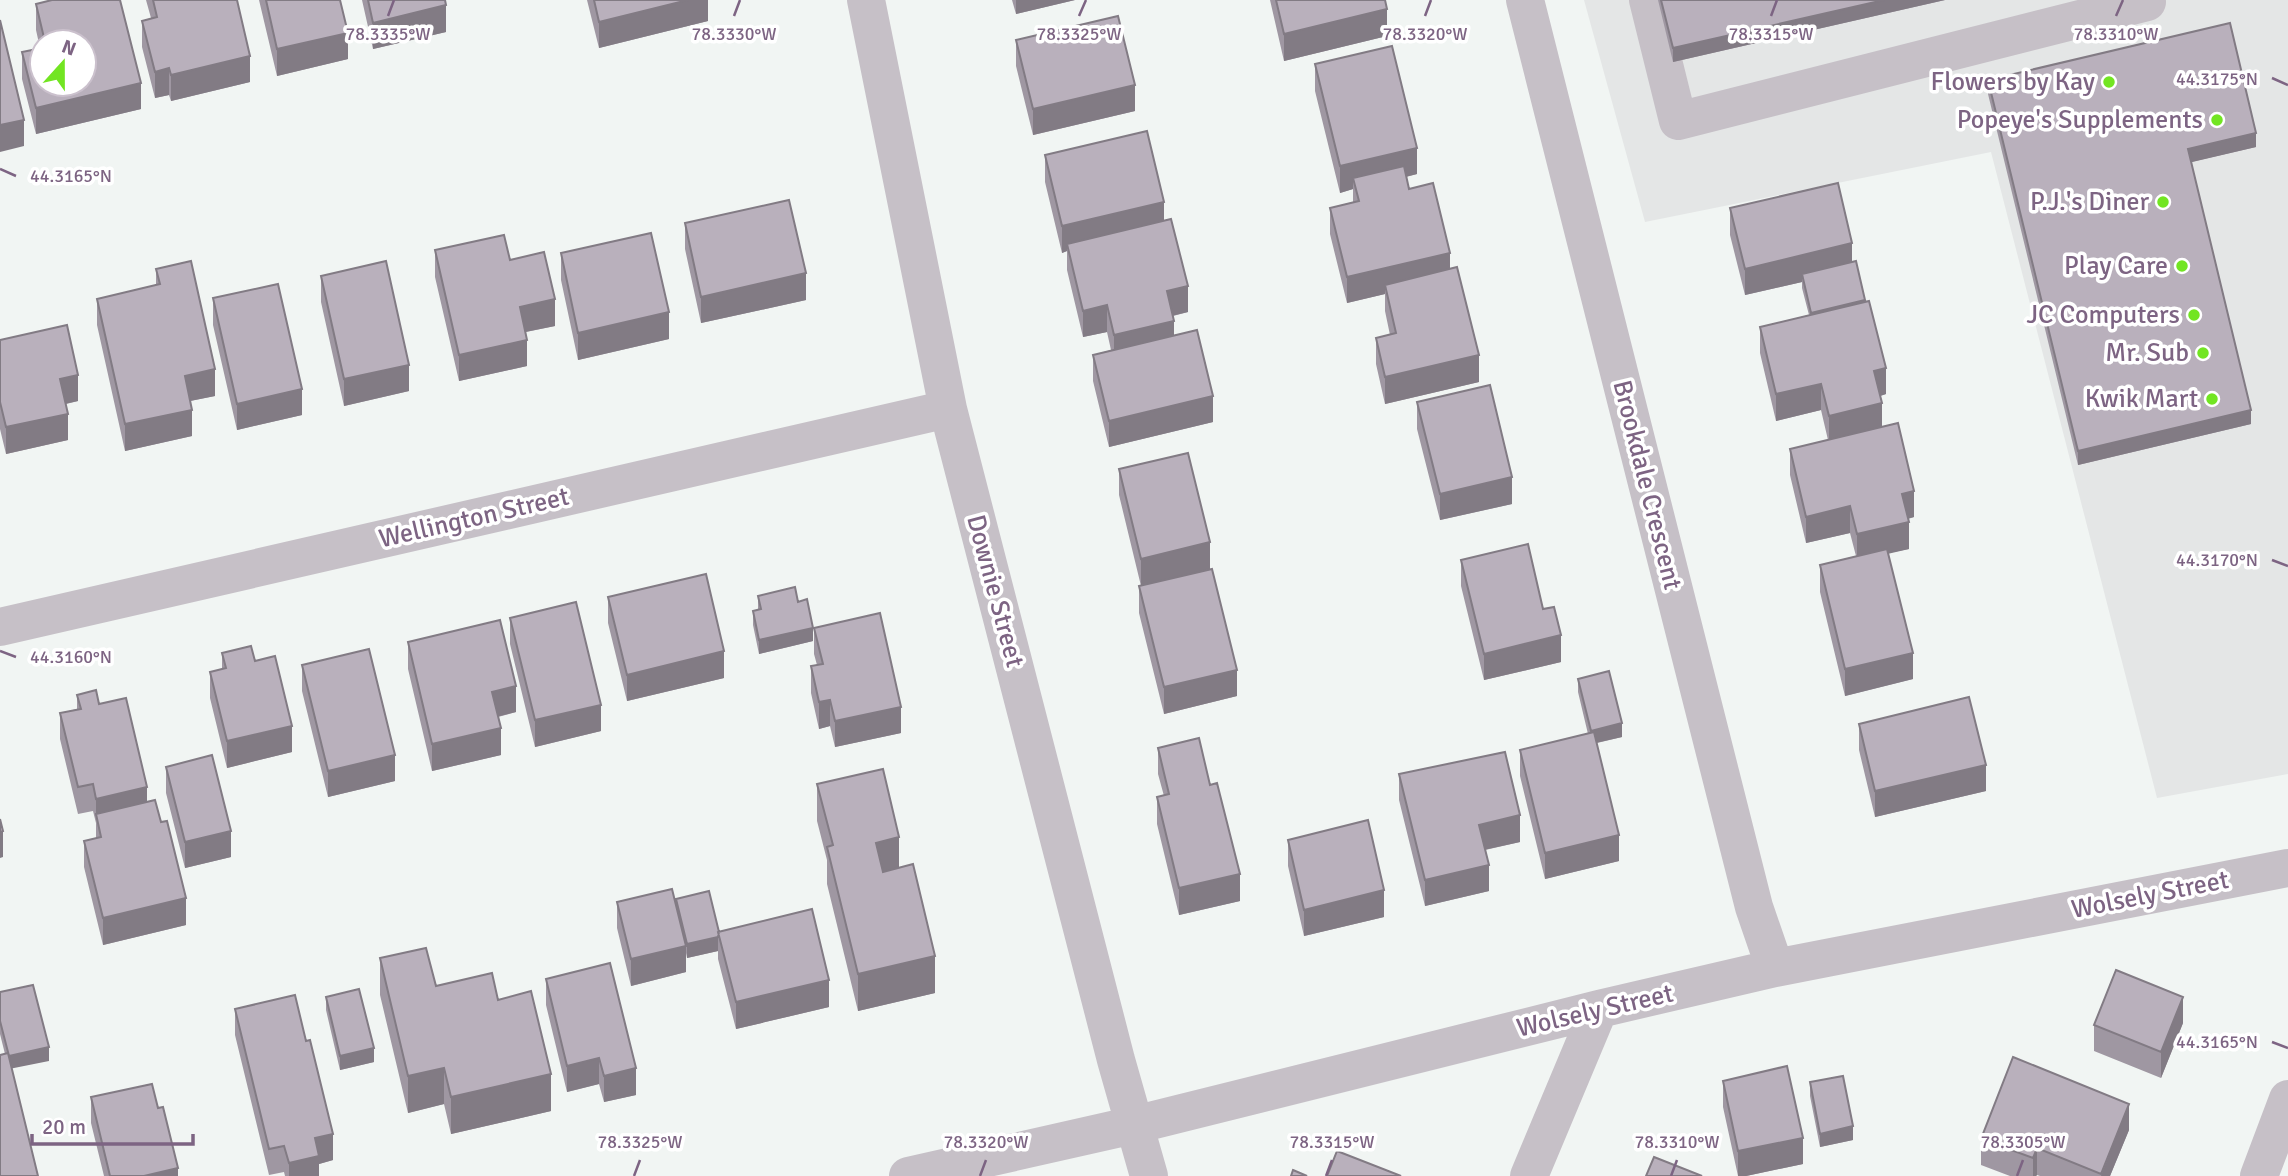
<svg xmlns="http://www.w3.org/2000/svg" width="2288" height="1176" font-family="Signika,sans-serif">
  <rect width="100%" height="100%" fill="#f1f5f3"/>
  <path fill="#e4e6e6" d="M1584,0H2288V774L2157,798L1991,152L1645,222Z"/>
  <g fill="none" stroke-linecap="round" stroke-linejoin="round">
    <path stroke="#c6c0c7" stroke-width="38" d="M866,0L948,409L1116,1060L1149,1176
      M1525,0L1754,907L1775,968
      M1648,0L1678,121L2147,2
      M0,627L948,409
      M908,1176L1134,1125L1599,1009L1775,968L2288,868
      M1529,1176L1599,1009
      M2259,1176L2288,1099"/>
  </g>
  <path fill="#9f97a2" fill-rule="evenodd" d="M52,0H120L141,83V109L36,134L22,79V52L40,48L36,30V4ZM42,42H84V84H42Z
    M146,0H237L250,82L171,101L169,95L155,98L142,47V21L151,18Z
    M259,0H340L348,59L277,76Z
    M362,0H445L446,32L373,49Z
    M587,0H708V21L599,48Z
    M1012,0H1075L1016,14Z
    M1270,0H1385L1387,36L1284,61Z
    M1658,0H1945L1673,62Z
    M1016,40L1135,111L1033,135L1016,66Z
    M1315,64L1417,174L1406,177L1409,189L1450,269L1479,382L1385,404L1376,364V338L1390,335L1385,311V294L1347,303L1330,234V208L1353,202V189L1340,193L1315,91Z
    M1988,80L2256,147L2191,162L2251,424L2078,465L1988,94Z
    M1045,155L1164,221L1188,312L1173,316L1174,335L1213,422L1109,447L1093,381V355L1111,350L1107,332L1083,337L1067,270V251L1062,253L1045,182Z
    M1730,208L1852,262L1865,302L1886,394L1880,396L1882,427L1914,517L1908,519L1909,549L1888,553L1913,679L1845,696L1820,592V565L1856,556L1850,533L1806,543L1790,475V449L1828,440L1821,410L1776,421L1760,353V327L1809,315L1802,288V282L1745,295L1730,235Z
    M685,223L806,300L701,323L685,249Z
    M435,250L510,260L555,326L526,332L527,366L459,381L435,277Z
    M561,253L669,339L578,360L561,280Z
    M156,269L215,396L190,401L192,436L125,451L97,325V299L156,285Z
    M321,276L409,391L344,406L321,302Z
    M213,298L302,415L237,430L213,325Z
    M0,340L78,401L66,404L68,440L6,454L0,429Z
    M1417,402L1512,504L1440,520L1417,429Z
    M1119,469L1210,569L1141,586L1119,495Z
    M1461,560L1543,609L1561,662L1484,680L1461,586Z
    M1139,586L1237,696L1164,714L1139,613Z
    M758,596L798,602L813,641L759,654L753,625V611L758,610Z
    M608,597L724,678L627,701L608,623Z
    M510,618L601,731L535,747L510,644Z
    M814,628L901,733L835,747L830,726L819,729L811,693V666L817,665L814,654Z
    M408,642L516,712L498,717L501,755L432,771L408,669Z
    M222,653L292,752L227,768L210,698V672L222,669Z
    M302,665L395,781L328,797L302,691Z
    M1578,679L1622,737L1597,743L1619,861L1545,879L1520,776V750L1588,734L1578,692Z
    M77,695L99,704L147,802L186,925L103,945L84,867V841L96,838V823L93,811L78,814L60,739V713L77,709Z
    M1859,724L1986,791L1875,817L1859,750Z
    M1158,748L1210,785L1240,901L1179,915L1157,824V797L1164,796L1158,774Z
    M166,767L231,857L185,868L166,793Z
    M1399,774L1520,842L1485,850L1489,891L1425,906L1399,800Z
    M817,784L899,868L935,993L858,1011L827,884V860L817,821Z
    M1288,840L1384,917L1304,936L1288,866Z
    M676,899L719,932L829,1007L736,1029L718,959V951L687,958L686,953V972L631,986L617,928V902L676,908Z
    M380,958L436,986L498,1000L551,1111L451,1134L444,1104L408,1113L380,995Z
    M546,979L636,1095L604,1102L599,1084L567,1092L546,1005Z
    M0,992L49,1061L5,1054L0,1034Z
    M326,997L374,1062L340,1070L326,1010Z
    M235,1009L333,1160L319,1164V1176H285L284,1172L269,1175L235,1035Z
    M2183,1023L2161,1078L2094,1051V1025Z
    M1723,1081L1803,1164L1746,1176H1738L1723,1107Z
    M1810,1082L1853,1140L1820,1147L1810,1096Z
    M91,1097L158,1108L178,1176H104L91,1123Z
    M2129,1130L2110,1176H2040L2037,1175L2036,1176H2010L1981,1165V1139Z"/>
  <path fill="#827b84" d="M688,0H708V21L599,48V22Z
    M1016,0H1075L1016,14Z
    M1884,0H1945L1673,62V48Z
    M446,5V32L373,49V23Z
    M1387,9V36L1284,61V34Z
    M348,33V59L277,76V49Z
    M250,56V82L171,101V75Z
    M169,68V95L155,98V72Z
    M141,83V109L36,134V108Z
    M1135,85V111L1033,135V109Z
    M24,120V146L0,152V125Z
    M2256,133V147L2188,163V149Z
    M1417,148V174L1356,189L1353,178V189L1340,193V166Z
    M1164,202V228L1067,244V251L1062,253V226Z
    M1852,243V270L1802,274V282L1745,295V269Z
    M1450,253V279L1385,285V294L1347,303V277Z
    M806,273V300L701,323V297Z
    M1188,286V312L1167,317V291Z
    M555,299V326L520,333V307Z
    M1865,300V314L1811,326V313Z
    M1107,305V332L1083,337V311Z
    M669,312V339L578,360V333Z
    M1174,321V348L1114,361V335Z
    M527,340V366L459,381V355Z
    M1479,355V382L1385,404V377Z
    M409,365V391L344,406V379Z
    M1886,368V394L1874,398V371Z
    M215,369V396L185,402V376Z
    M78,375V401L60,405V379Z
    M1821,384V410L1776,421V394Z
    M302,389V415L237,430V404Z
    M1213,396V422L1109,447V421Z
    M1882,403V430L1829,442V416Z
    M192,410V436L125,451V424Z
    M2251,410V424L2078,465V451Z
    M68,414V440L6,454V427Z
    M1512,477V504L1440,520V494Z
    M1914,491V517L1902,520V494Z
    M1850,506V533L1806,543V517Z
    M1909,522V549L1857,561V534Z
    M1210,542V569L1141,586V559Z
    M813,628V641L759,654V640Z
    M1561,635V662L1484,680V654Z
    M724,651V678L627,701V675Z
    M1913,653V679L1845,696V669Z
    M1237,670V696L1164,714V687Z
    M516,686V712L492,718V692Z
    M830,700V726L819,729V702Z
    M601,705V731L535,747V720Z
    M901,707V733L835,747V721Z
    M1622,723V737L1591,744V731Z
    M292,726V752L227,768V741Z
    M501,728V755L432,771V744Z
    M395,755V781L328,797V771Z
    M1986,765V791L1875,817V791Z
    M147,787V814L96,816V799Z
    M1520,815V842L1479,851V825Z
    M3,831V857L0,858V832Z
    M231,831V857L185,868V842Z
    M1619,835V861L1545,879V853Z
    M899,837V874L876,880V843Z
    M1489,865V891L1425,906V880Z
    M1240,874V901L1179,915V888Z
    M1384,890V917L1304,936V910Z
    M186,898V925L103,945V918Z
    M718,937V951L687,958V944Z
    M686,946V972L631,986V959Z
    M935,956V993L858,1011V974Z
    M829,980V1007L736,1029V1002Z
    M2183,997V1023L2161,1078V1052Z
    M49,1047V1061L9,1069V1056Z
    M374,1048V1062L340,1070V1056Z
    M599,1058V1084L567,1092V1066Z
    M444,1068V1104L408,1113V1076Z
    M636,1068V1095L604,1102V1076Z
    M551,1074V1111L451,1134V1097Z
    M2129,1104V1130L2110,1176H2101Z
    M1853,1126V1140L1820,1147V1134Z
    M333,1134V1160L319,1164V1176H289V1163L315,1138Z
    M1803,1138V1164L1746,1176H1738V1151Z
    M2037,1148V1175L2036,1176H2033V1158Z
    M178,1168V1176H144Z"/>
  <path fill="#b9b0bc" stroke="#827b84" stroke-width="2" d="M52,0H120L141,83L36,108L22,52L42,48V84H84V42H45L36,4Z
    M153,0H237L250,56L171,75L169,68L155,72L142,21L157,17Z
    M266,0H340L348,33L277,49Z
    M368,0H445L446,5L373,23Z
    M594,0H688L599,22Z
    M1276,0H1385L1387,9L1284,34Z
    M1661,0H1884L1673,48Z
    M1118,16L1135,85L1033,109L1016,40Z
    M0,20L24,120L0,125Z
    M2230,23L2256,133L2188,149L2251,410L2078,451L1988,80Z
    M1392,46L1417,148L1340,166L1315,64Z
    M1147,131L1164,202L1062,226L1045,155Z
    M1404,166L1409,189L1433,183L1450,253L1347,277L1330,208L1359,201L1353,178Z
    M1838,183L1852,243L1745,269L1730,208Z
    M789,200L806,273L701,297L685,223Z
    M1171,219L1188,286L1167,291L1174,321L1114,335L1107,305L1083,311L1067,244Z
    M651,233L669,312L578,333L561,253Z
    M504,235L510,260L544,252L555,299L520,307L527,340L459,355L435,250Z
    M191,261L215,369L185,376L192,410L125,424L97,299L160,284L156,269Z
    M386,261L409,365L344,379L321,276Z
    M1856,261L1865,300L1811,313L1802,274Z
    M1457,267L1479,355L1385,377L1376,338L1396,333L1385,285Z
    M278,284L302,389L237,404L213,298Z
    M1869,301L1886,368L1874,371L1882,403L1829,416L1821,384L1776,394L1760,327Z
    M67,325L78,375L60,379L68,414L6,427L0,402V340Z
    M1197,330L1213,396L1109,421L1093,355Z
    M1490,385L1512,477L1440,494L1417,402Z
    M1898,423L1914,491L1902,494L1909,522L1857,534L1850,506L1806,517L1790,449Z
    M1188,453L1210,542L1141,559L1119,469Z
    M1528,544L1543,609L1554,607L1561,635L1484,654L1461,560Z
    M1887,549L1913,653L1845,669L1820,565Z
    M1212,569L1237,670L1164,687L1139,586Z
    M706,574L724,651L627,675L608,597Z
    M795,587L798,602L807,599L813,628L759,640L753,611L761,609L758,596Z
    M576,602L601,705L535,720L510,618Z
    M880,613L901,707L835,721L830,700L819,702L811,666L823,664L814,628Z
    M500,620L516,686L492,692L501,728L432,744L408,642Z
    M251,646L255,661L275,656L292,726L227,741L210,672L226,668L222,653Z
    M369,649L395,755L328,771L302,665Z
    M1609,671L1622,723L1591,731L1578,679Z
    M96,690L99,704L126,698L147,787L96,799L93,784L78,787L60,713L81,709L77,695Z
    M1969,697L1986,765L1875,791L1859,724Z
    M1594,732L1619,835L1545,853L1520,750Z
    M1199,738L1210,785L1217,783L1240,874L1179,888L1157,797L1169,794L1158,748Z
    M1505,752L1520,815L1479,825L1489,865L1425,880L1399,774Z
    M212,755L231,831L185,842L166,767Z
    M883,769L899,837L876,843L883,872L913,864L935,956L858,974L827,847L833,845L817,784Z
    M155,800L161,822L167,821L186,898L103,918L84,841L101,837L96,814Z
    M0,819L3,831L0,832Z
    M1368,820L1384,890L1304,910L1288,840Z
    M672,889L686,946L631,959L617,902Z
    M709,891L719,932L718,937L687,944L676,899Z
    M812,909L829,980L736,1002L718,932Z
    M426,948L436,986L492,973L498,1000L531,991L551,1074L451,1097L444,1068L408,1076L380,958Z
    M610,963L636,1068L604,1076L599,1058L567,1066L546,979Z
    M2116,970L2183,997L2161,1052L2094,1025Z
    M33,985L49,1047L9,1056L0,1021V992Z
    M359,989L374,1048L340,1056L326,997Z
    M295,995L306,1041L310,1040L333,1134L315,1138L319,1156L289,1163L284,1146L269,1149L235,1009Z
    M8,1053L38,1176H0V1055Z
    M2013,1057L2129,1104L2101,1174L2037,1148L2033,1158L1981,1139Z
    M1787,1066L1803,1138L1738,1151L1723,1081Z
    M1843,1076L1853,1126L1820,1134L1810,1082Z
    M152,1084L158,1108L163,1107L178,1168L144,1176H110L91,1097Z
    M1337,1151L1401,1176H1327Z
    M1654,1157L1702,1176H1646Z
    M1293,1170L1307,1176H1291Z"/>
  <path fill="none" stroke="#7d6483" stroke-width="2.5" d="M388,16L394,0M734,16L740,0M1079,16L1086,0M1425,16L1431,0M1771,16L1777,0M2116,16L2123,0M2272,78L2288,85M0,169L16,176M2272,560L2288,566M0,651L16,657M2272,1042L2288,1048M634,1176L640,1160M980,1176L986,1160M1326,1176L1332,1160M1671,1176L1677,1160M2017,1176L2023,1160"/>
  <g fill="#72e522" stroke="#fff" stroke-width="2.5">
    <circle cx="2109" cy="82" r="7"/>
    <circle cx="2217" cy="120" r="7"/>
    <circle cx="2163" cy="202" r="7"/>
    <circle cx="2182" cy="266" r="7"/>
    <circle cx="2194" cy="315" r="7"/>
    <circle cx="2203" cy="353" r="7"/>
    <circle cx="2212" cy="399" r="7"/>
  </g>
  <g text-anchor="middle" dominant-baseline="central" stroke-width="7" stroke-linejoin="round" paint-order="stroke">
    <g font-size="26" fill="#7d6483" stroke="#fff" text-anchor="end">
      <text x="2095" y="82">Flowers by Kay</text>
      <text x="2203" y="120">Popeye's Supplements</text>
      <text x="2149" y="202">P.J.'s Diner</text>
      <text x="2168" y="266">Play Care</text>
      <text x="2180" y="315">JC Computers</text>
      <text x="2189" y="353">Mr. Sub</text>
      <text x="2198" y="399">Kwik Mart</text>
    </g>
    <g font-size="26" fill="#7d6483" stroke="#fff">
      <text transform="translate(1647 485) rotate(76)">Brookdale Crescent</text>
      <text transform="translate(474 518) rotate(-13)">Wellington Street</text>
      <text transform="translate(995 591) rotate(75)">Downie Street</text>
      <text transform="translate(2150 895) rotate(-11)">Wolsely Street</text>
      <text transform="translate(1595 1011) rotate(-13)">Wolsely Street</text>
    </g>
  </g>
  <g font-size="18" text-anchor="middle" fill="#7d6483" stroke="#fff" stroke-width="7" stroke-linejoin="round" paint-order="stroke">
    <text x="388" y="40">78.3335°W</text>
    <text x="734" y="40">78.3330°W</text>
    <text x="1079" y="40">78.3325°W</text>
    <text x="1425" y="40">78.3320°W</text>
    <text x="1771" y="40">78.3315°W</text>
    <text x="2116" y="40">78.3310°W</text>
    <text x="2217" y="85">44.3175°N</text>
    <text x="71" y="182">44.3165°N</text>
    <text x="2217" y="566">44.3170°N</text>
    <text x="71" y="663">44.3160°N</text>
    <text x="2217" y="1048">44.3165°N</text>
    <text x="640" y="1148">78.3325°W</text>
    <text x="986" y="1148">78.3320°W</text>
    <text x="1332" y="1148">78.3315°W</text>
    <text x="1677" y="1148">78.3310°W</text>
    <text x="2023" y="1148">78.3305°W</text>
  </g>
  <g transform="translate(63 63) rotate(21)"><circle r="33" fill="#ffffff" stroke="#cbc1cd" stroke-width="2"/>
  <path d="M0-5L12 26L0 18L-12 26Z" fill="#72e522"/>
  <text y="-10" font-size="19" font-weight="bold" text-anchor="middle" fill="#7d6483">N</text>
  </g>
  <path d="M32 1134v10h161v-10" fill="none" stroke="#7d6483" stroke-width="3.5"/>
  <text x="42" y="1134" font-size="21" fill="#7d6483" stroke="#ffffff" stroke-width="5" paint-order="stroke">20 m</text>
</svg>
